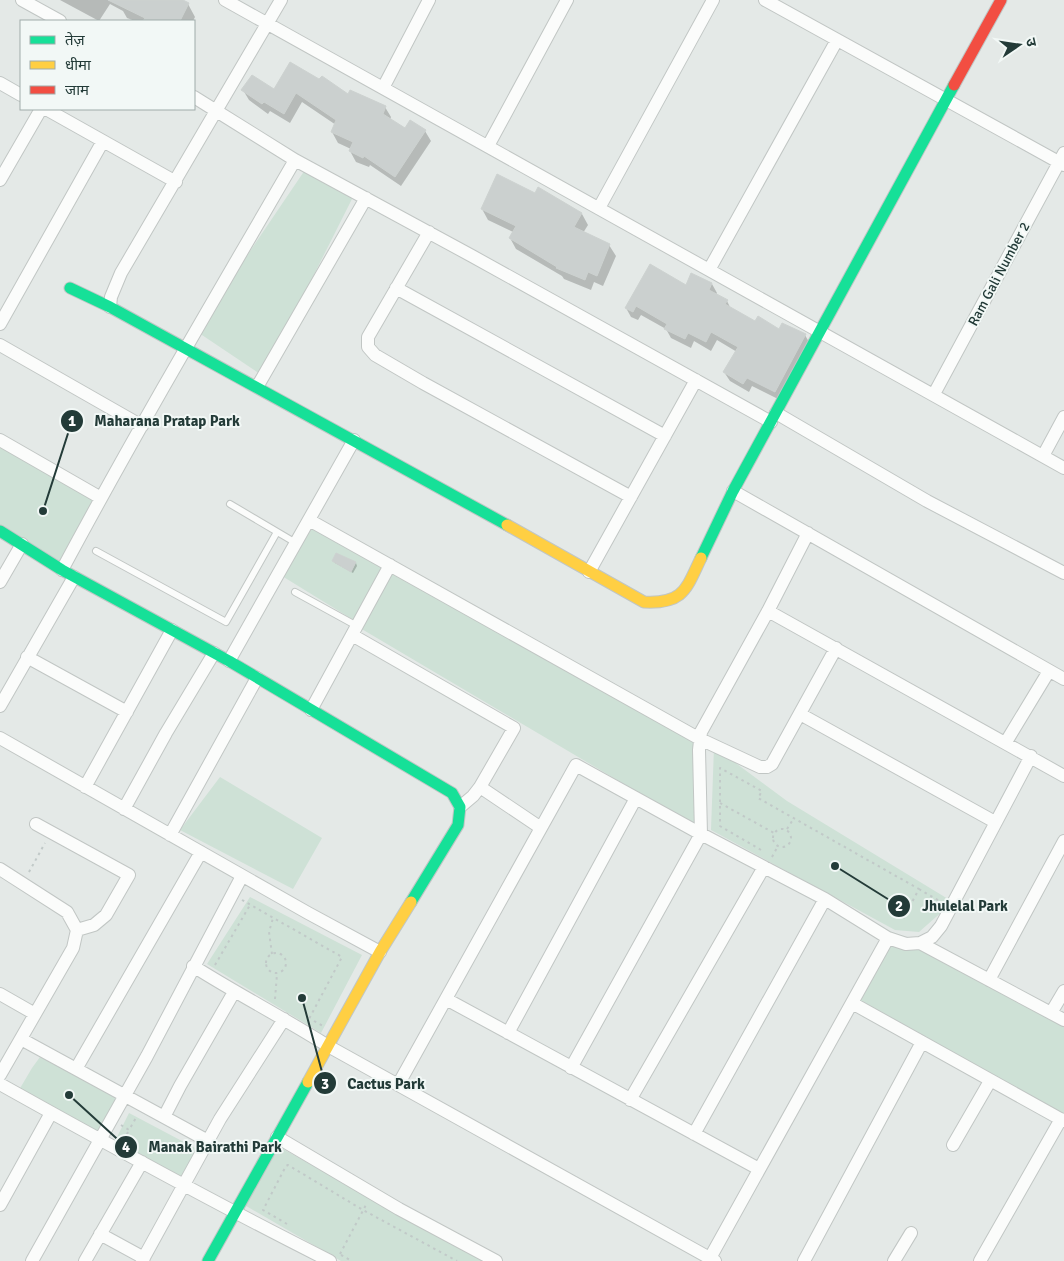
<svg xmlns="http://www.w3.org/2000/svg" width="1064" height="1261" font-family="Signika,'Noto Sans Devanagari',sans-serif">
  <rect width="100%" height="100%" fill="#e4e9e7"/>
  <path fill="#cee1d6" d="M307,167L355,193L263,376L196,331Z
    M0,444L94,498L59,563L0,525Z
    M312,528L696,742L695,826L360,628L355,621L282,576Z
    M714,747L787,801L953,902L919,932L895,930L711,830Z
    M220,777L322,838L293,889L180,830Z
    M250,897L362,955L321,1033L207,964Z
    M891,944L918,948L1064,1025V1116L857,1002Z
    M40,1057L119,1099L98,1136L19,1090L32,1068Z
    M129,1113L197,1149L183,1181L114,1143Z
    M274,1144L484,1261H341L241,1203Z"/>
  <path fill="#0003" d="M60,0H180L188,4L195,17L193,21H135L127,18L123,11L110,4L99,21Z
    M243,90L349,96L385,107L391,117L390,120L405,130L425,131L431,141L401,186L370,165L369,167L356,162L350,151L351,149L338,143L332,132L336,125L302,102L290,123L270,111L268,114L249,100Z
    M539,189L582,214L588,225L583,233L609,245L616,256L603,286L594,282L591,290L564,279L562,276L516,249L510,238L513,232L488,220L482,209L535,195Z
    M712,284L717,293L716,295L727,301L731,309L755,322L779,331L805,335L810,344L780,400L752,386L749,392L730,381L724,372L737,352L717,340L711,351L694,341L691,348L671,338L666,329L641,315L638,320L631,317L626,308L686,287Z
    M337,554L356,563L357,566L353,573L335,563L334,561Z"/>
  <path fill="#cbd0cf" stroke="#cdd2d0" d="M108,0H183L189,3L180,21H143L145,18Z
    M290,62L319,79L322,76L348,94L350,90L386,106L383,114L405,128L410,120L426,130L395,177L364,156L363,158L349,151L353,142L331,132L336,120L296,93L284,114L264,102L262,104L241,90L252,75L274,89Z
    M497,174L535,193L538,187L582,213L574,227L610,244L597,276L588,272L585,280L556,268L557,267L509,238L516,226L481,209Z
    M650,264L686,285L691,273L712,283L709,290L728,300L725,304L755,321L758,316L779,329L782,323L806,334L775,392L747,378L743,384L723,372L738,347L711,332L706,342L688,333L685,339L664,329L667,324L636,306L633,312L625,308Z
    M336,553L356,562L351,572L332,561Z"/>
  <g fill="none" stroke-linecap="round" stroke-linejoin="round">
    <g stroke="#c1c6c4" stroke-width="8">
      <path id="lane" d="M230,504L296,543
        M96,551L226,622L277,532
        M295,592L357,626"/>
    </g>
    <g stroke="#c1c6c4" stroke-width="14">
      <path id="street" d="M22,0L60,21
        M225,0L1064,468
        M765,0L1064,165
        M0,83L21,95
        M383,88L429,0
        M194,97L295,160L472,256L771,422
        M46,109L176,182
        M488,146L567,0
        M0,180L41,109
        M599,208L713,0
        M429,232L368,337V347L375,355L423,383L631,497
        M709,270L837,40
        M396,288L665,436
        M110,307L111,297L121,273L281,0
        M0,324L103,141
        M0,345L142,426
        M257,387L366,198
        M934,394L1064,153
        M776,413L927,501L1064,573
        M0,440L101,498
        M1043,456L1064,417
        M733,491L1064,679
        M309,520L700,739L760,767H767L772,764L836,648
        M62,570C136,432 216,296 295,160
        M589,572L696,380
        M0,582L22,544
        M768,611L1064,776
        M352,635L514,728L480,787L473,796L460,807
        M27,657L127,712
        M229,661L354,440
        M0,706L74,577
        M311,710L390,565
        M800,714L995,822
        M0,738L308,913L380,952
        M1006,742L1049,671
        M85,787L172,630
        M480,787L541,828
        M124,809L166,733L214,653
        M36,824L129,875L106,915L94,925L77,930
        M170,835L257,678
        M0,869L67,912L77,930L73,948L0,1075
        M920,943L1064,1020
        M193,966C237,994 284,1018 328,1046L715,1261
        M989,980L1064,841
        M0,994L35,1014
        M446,999L759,1169
        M852,1003L1064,1121
        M1051,1013L1064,991
        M508,1033L636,798
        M21,1039L208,1141
        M571,1068L701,834L699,750L701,732L768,611L808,533
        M76,1069L201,852
        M0,1084C109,1145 218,1205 330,1261
        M398,1085L576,765L701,834L825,899L888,938L906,944L920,943L932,937L941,926L1031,756
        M630,1100L764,867
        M164,1117L180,1086L234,992
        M694,1134L825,899
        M277,1137L399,1209L496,1261
        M953,1145L990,1081
        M0,1205L51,1113
        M100,1234L144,1258
        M710,1258L888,938
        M32,1261L147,1056L242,876
        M85,1261L142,1162
        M142,1261L220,1119L284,1019
        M804,1261L922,1042
        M894,1261L911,1233
        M980,1261L1061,1119"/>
    </g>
    <g stroke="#c0c6c5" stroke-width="13">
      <path id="fast" d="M70,288L110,307L507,525
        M0,531L62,570L229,661L452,793L460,807L458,825L411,902
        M701,558L733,491L954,85
        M208,1261L308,1082"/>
    </g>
    <g stroke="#c0c6c5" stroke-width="13">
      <path id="slow" d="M507,525L644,602C684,604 686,589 701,558
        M308,1082L380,952L411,902"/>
    </g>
    <g stroke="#c0c6c5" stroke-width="13">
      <path id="jam" d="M954,85L1001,0"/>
    </g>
    <path stroke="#c1c9c8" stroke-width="2" stroke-dasharray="2.5 4" stroke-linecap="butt" d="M720,803L774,833
      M787,829L794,818
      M773 838a9 9 0 1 1 18 0a9 9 0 1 1-18 0Z
      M761,850L720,826V768L762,791L758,798L919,889L902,921
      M772,857L778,846
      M29,872L45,843
      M919,889L941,902
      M242,900L342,957L309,1019L308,1018
      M266 963a10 10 0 1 1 20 0a10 10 0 1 1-20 0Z
      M272,954L269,932L273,918
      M215,965L250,905
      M275,999L277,974
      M314,1021L323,1026
      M121,1125L129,1130L137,1116
      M124,1140L129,1130
      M287,1224L263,1210L286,1166L288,1165L363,1210L457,1261
      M340,1254L367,1203
      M341,1255L352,1261"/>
    <use href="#lane" stroke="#fbfcfb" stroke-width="6"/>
    <use href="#street" stroke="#fbfcfb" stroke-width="12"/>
    <use href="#fast" stroke="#16e098" stroke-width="11"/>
    <use href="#slow" stroke="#ffcf43" stroke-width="11"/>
    <use href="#jam" stroke="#f24e42" stroke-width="11"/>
  </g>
  <g text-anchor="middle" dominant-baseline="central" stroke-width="4" stroke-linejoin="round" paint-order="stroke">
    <g font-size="14" fill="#233b38" stroke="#f2f8f6">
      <text transform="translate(999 274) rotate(-62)">Ram Gali Number 2</text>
    </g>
  </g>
  <path fill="none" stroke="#233b38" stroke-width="2" d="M43 511L72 421M835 866L899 906M302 998L325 1083M69 1095L126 1147"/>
  <g fill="#233b38" stroke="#f2f8f6" stroke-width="2">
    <circle cx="43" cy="511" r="5"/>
    <circle cx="835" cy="866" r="5"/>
    <circle cx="302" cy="998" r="5"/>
    <circle cx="69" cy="1095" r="5"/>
    <circle cx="72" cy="421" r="12"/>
    <circle cx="899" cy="906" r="12"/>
    <circle cx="325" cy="1083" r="12"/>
    <circle cx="126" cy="1147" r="12"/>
  </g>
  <g font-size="15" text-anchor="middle" font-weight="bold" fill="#fff">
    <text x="72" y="426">1</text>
    <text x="899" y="911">2</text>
    <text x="325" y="1089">3</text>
    <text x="126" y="1152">4</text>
  </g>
  <g font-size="15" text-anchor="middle" font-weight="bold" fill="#233b38" stroke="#f2f8f6" stroke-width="4" stroke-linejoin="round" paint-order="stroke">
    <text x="167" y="426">Maharana Pratap Park</text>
    <text x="965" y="911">Jhulelal Park</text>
    <text x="386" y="1089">Cactus Park</text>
    <text x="215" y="1152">Manak Bairathi Park</text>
  </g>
  <rect x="20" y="20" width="175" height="90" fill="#f2f8f6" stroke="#9facaa"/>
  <rect x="30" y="36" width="25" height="8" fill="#16e098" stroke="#9facaa"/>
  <text x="65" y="45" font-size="15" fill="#233b38">तेज़</text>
  <rect x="30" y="61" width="25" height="8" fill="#ffcf43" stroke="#9facaa"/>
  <text x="65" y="70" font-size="15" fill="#233b38">धीमा</text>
  <rect x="30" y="86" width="25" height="8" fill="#f24e42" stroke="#9facaa"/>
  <text x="65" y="95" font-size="15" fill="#233b38">जाम</text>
  <g transform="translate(1019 45) rotate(77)" stroke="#f2f8f6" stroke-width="4" paint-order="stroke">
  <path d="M0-4L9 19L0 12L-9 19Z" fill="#233b38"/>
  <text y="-8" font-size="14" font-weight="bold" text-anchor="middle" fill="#233b38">उ</text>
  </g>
</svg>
